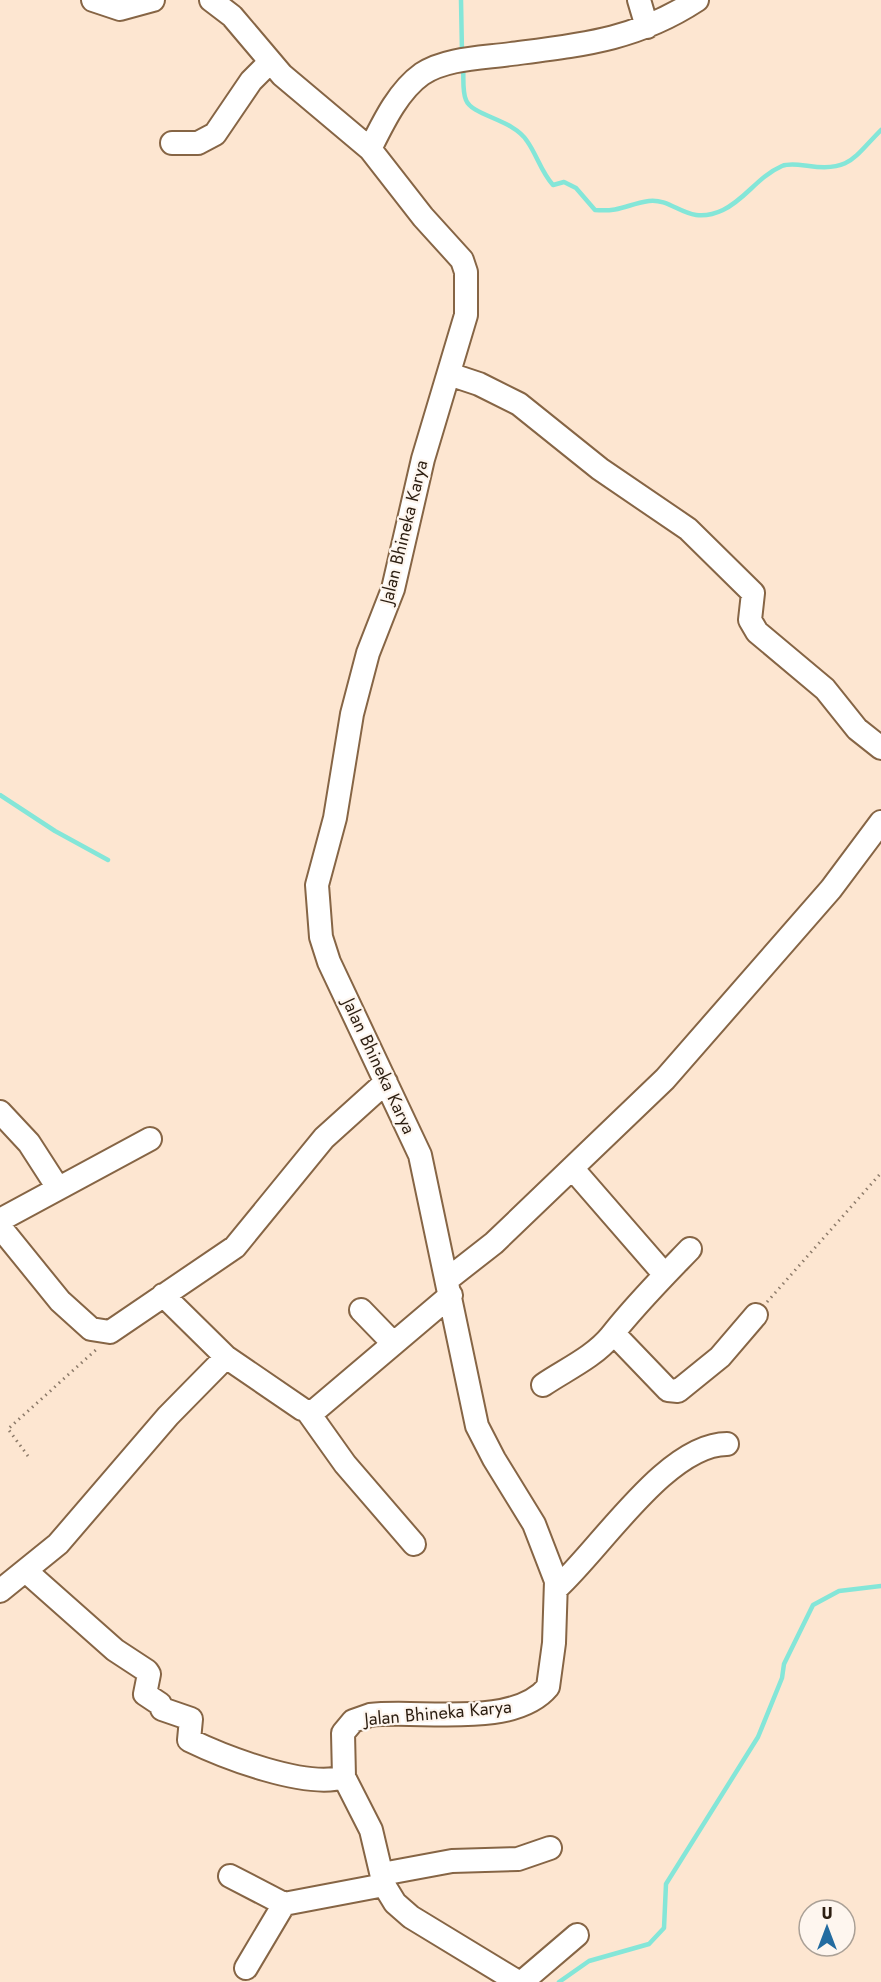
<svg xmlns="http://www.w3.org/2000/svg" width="881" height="1982" font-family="Jost,sans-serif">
  <rect width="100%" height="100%" fill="#fde6d1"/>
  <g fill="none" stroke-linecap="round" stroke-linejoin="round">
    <path stroke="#84e6d8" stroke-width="4.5" d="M461,0L462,53
      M463,67C464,78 462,91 466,100C472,116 513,119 527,141C537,155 541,172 553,185L564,182L576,188L595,210C622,212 627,204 649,201C675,198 687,227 723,210C746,199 757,177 782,166C790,163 800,165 809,166C850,172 854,157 881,130
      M0,795L55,831L108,860
      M559,1982L589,1961L649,1944L664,1928L666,1884L758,1737L782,1678L784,1664L813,1605L839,1591L881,1586"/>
    <g stroke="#866545" stroke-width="26">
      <path id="minor" d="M93,0L120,9L153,0
        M211,0L232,16L282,75L370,149L423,217L462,260L466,272V315L423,459L393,589L368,653L352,714L335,818L317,885L321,937L329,962L420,1155L477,1426L494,1459L534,1524L556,1581L554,1643L548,1687C513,1729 419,1709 370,1715L353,1721L343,1733L344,1777L371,1830L384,1885L395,1903L411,1917L518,1982
        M639,0L647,27
        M172,143H198L215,134L251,81L270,62
        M370,149C383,123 398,91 422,74C446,58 483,58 511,54C581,45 636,40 697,0
        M449,374L479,384L519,404L600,469L688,529L753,593L750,620L757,632L825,689L857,729L881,748
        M0,1112L29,1143L58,1188
        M572,1168L665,1275
        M0,1220L150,1139
        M0,1227L60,1301L91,1329L110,1332L235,1247L324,1138L386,1082
        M448,1279L494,1243L665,1079L831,889L881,822
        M163,1295L226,1357
        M361,1310L393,1343
        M611,1336L619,1339L668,1390L678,1391L720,1357L756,1315
        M543,1385C565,1370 594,1357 611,1336C635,1305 663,1277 690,1249
        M308,1412L345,1464L414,1544
        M27,1572L115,1650L147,1671L149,1674L145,1694L160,1704L162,1709L191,1719L189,1740C224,1757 306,1789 344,1777
        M557,1588C601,1548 667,1444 727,1444
        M0,1591L58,1544L168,1416L226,1357L302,1409L313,1412L451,1295
        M382,1874L452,1861L518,1859L550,1848
        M230,1876L284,1904L384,1885
        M246,1968L284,1904
        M522,1982L577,1935"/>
    </g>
    <path stroke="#8c7a69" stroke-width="3" stroke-dasharray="1.5 4.5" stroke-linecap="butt" d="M767,1302L881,1173
      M28,1456L8,1429L98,1348"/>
    <use href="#minor" stroke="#fff" stroke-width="22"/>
  </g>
  <g text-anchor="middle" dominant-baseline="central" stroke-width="4.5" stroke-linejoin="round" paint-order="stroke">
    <g font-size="18" fill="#2c1e11" stroke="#fef6ef">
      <text transform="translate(404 532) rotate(-76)">Jalan Bhineka Karya</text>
      <text transform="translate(379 1066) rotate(65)">Jalan Bhineka Karya</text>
      <text transform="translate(438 1713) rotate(-5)">Jalan Bhineka Karya</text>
    </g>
  </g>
  <g transform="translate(827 1928)"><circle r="28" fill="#fef6ef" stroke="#aaa096" stroke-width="1.5"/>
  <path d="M0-4.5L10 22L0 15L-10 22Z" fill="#246ca0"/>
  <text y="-9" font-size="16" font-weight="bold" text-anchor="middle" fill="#2c1e11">U</text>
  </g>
</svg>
